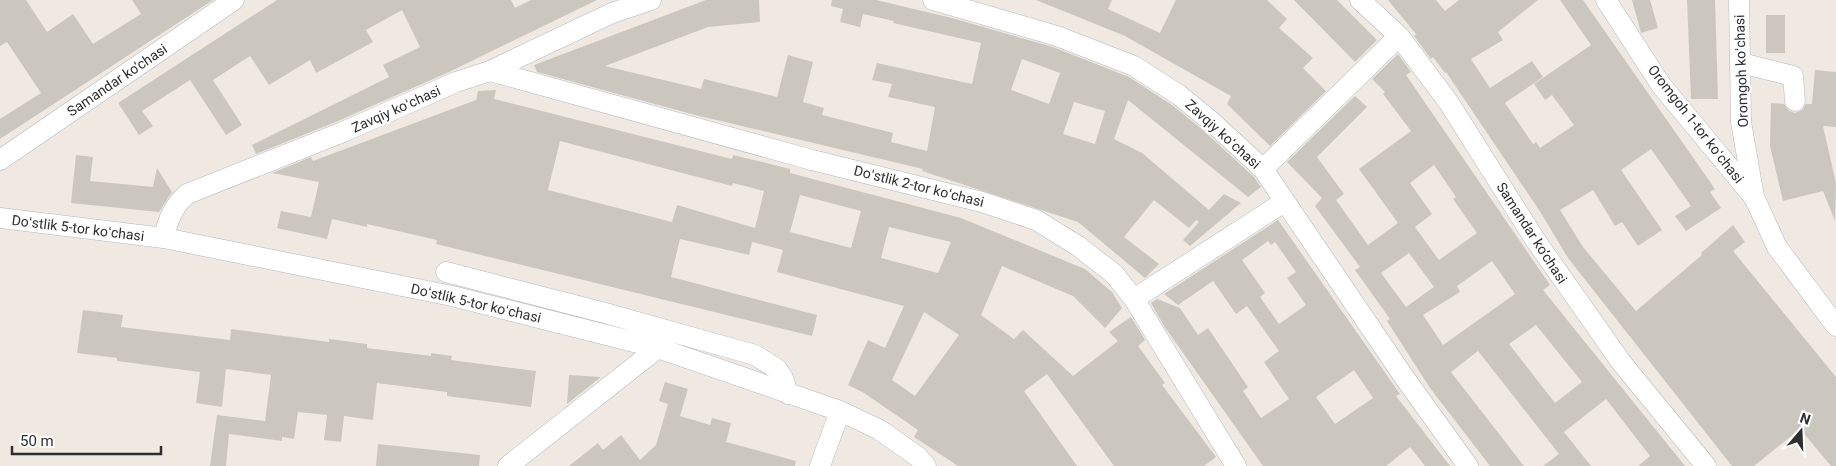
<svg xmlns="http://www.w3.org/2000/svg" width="1836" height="466" font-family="Roboto,sans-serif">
  <rect width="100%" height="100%" fill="#efe9e1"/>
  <path fill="#cbc7bf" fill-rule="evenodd" d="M0,0H26L47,32L73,14L93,44L141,14L132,0H213L0,139V119L41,93L7,42L0,46Z
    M277,0H511L515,8L531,0H597L449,72L338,121L256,154L252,145L389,77L383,65L420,47L402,10L366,30L373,42L316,73L310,60L269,85L250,56L213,80L242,125L226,135L190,80L142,111L153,126L139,135L118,103Z
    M706,0H759L760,22L708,27L605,66L701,89L704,79L777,97L788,55L813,62L803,102L824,108L822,115L893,133L891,142L927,151L935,107L888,97L892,84L872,80L877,63L972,84L981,43L893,23L894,21L863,14L860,27L840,22L843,9L831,6L832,0H876L952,18L1053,47L1129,77L1172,105L1204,131L1254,177L1261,187L1248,197L1128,100L1114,139L1142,153L1209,210L1224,194L1241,203L1190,246L1183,240L1199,222L1196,220L1189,228L1154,200L1124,237L1159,264L1145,278L1078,222L922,171L923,169L695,115L537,72L534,65ZM1022,59L1060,73L1049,104L1011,90ZM1074,102L1105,111L1095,144L1063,134Z
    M1036,0H1112L1108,9L1160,33L1176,0H1267L1287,19L1279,28L1313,58L1303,68L1326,91L1270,146L1227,104L1231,96L1125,36Z
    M1294,0H1337L1377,40L1355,62Z
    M1388,0H1436L1445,11L1459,0H1538L1498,32L1503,40L1471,59L1490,88L1532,61L1543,77L1505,103L1533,144L1536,142L1540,148L1574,125L1552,95L1545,100L1534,84L1591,45L1560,0H1583L1715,189L1710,192L1721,208L1686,231L1675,216L1691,206L1651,149L1621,170L1662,230L1638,246L1622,222L1615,226L1593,190L1560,210L1583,247L1636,311L1702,255L1701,253L1733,225L1745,242L1733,251L1836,377V466H1831L1800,429L1754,466H1732L1568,258L1541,213L1446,72L1445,73L1433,57L1431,59L1414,36L1416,34Z
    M1632,0H1650L1658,28L1641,33Z
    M1687,0H1715L1718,99H1691Z
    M1766,15H1785V53H1766Z
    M1398,54L1411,72L1406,75L1550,285L1543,290L1685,466H1638L1650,456L1606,399L1564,432L1591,466H1543L1559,454L1478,351L1451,372L1524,466H1490L1430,388L1387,321L1390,319L1355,270L1360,267L1315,206L1322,198L1287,162L1355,96L1367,107L1317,157L1344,194L1336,200L1368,245L1398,223L1359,169L1411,131L1383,94L1385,92L1372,79ZM1434,165L1456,197L1453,199L1477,233L1439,260L1415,227L1432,214L1410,183ZM1409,253L1434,287L1406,307L1381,273ZM1492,261L1515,294L1443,345L1423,315L1460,292L1457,286ZM1536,325L1582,382L1555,403L1509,344Z
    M1815,70L1836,72V127L1823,126L1836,183L1835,221L1823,191L1783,201L1770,146L1771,103L1784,104L1789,111L1795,113L1802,110L1806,104H1812Z
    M496,90L494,99L732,159L733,155L790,169V173L961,218L1085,269L1112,292L1122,308L1105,328L1073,296L1002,266L981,315L1014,339L1023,330L1073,376L1118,341L1109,332L1131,317L1145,340L1138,346L1165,383L1162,385L1216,457L1204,466H1114L1047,374L1024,391L1077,466H958L914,437L918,430L864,393L848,385L868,340L885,348L904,306L777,272L783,250L752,242L749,255L680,239L671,277L817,315L812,336L436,244L437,240L367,224V227L332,219L327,239L277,228L281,211L311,217L319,182L272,173L311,157L313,161L476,100L478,91ZM560,141L732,186L733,183L764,191L755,228L677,205L672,222L548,190ZM800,195L861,211L851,248L790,232ZM889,227L951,242L938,273L881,258ZM924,312L959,335L915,396L892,380Z
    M76,155L93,157L90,181L153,187L157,168L172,192L159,212L71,203Z
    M1278,220L1400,394L1396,396L1450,466H1425L1410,447L1386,466H1263L1164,326L1151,303L1157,299L1180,308L1198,335L1208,328L1248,387L1243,391L1261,418L1289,399L1264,362L1279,351L1247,306L1236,314L1213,281L1178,305L1164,294ZM1268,241L1271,245L1275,242L1296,272L1287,278L1306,305L1279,324L1260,297L1265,293L1242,260ZM1354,370L1373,398L1335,424L1316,397Z
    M83,310L123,315L121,327L230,340L231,329L329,342V339L367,344V348L431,356V353L452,356L451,360L536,371L531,407L447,396V392L377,383L373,420L344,416L341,442L324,440L327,415L298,412L294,439L282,437V441L229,434L226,466H210L217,415L265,421L271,375L226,369L222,407L196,403L200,372L117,361V358L77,353Z
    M569,375L601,377L567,404Z
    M665,382L688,389L680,416L710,425L712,418L731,423L726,442L796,461L795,466H569L598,443L603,450L621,435L640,460L656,445L668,404L659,401Z
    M378,444L480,455L479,466H376Z"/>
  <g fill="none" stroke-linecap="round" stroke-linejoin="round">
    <g stroke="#b4b7c1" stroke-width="21">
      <path id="minor" d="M933,0L1057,36L1134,66L1179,95L1212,122L1263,169L1404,377L1468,466
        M1360,0L1399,36L1449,103L1536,241L1621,362L1706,466
        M1606,0L1661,85L1753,196
        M1739,0L1741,122L1754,197L1777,247L1836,326
        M1741,63L1793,76L1795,101
        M490,71L812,160L982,202L1036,220L1078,246L1114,274L1134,299L1236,466
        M0,160L234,0
        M1263,169L1399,36
        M0,218L164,238L452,296L658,348L840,411L880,430L918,457L926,466
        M164,238C168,219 173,207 187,194L343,132L456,82L490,71L612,13L651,0
        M446,272L605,313L755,355L777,369L783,378L788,394
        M1134,299L1284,202
        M508,466L658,348
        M820,466L840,411"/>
    </g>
    <use href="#minor" stroke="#fff" stroke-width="20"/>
  </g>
  <g text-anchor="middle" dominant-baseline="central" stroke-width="4.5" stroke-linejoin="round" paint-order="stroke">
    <g font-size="14" fill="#2e2e2e" stroke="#fff">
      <text transform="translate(1741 71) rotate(-92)">Oromgoh koʻchasi</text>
      <text transform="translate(117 80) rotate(-34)">Samandar ko‘chasi</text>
      <text transform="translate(396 109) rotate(-24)">Zavqiy koʻchasi</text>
      <text transform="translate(1696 124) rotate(52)">Oromgoh 1-tor koʻchasi</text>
      <text transform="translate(1223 134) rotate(42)">Zavqiy koʻchasi</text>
      <text transform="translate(919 186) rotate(14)">Doʻstlik 2-tor koʻchasi</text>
      <text transform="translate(78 228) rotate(7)">Doʻstlik 5-tor koʻchasi</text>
      <text transform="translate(1532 233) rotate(57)">Samandar ko‘chasi</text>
      <text transform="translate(476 303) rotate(13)">Doʻstlik 5-tor koʻchasi</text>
    </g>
  </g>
  <g transform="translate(1801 431) rotate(19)" stroke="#ffffff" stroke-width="4" paint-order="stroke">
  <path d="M0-4L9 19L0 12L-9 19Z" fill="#2e2e2e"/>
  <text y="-8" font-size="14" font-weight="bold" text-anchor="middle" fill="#2e2e2e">N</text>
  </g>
  <path d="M12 446v8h149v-8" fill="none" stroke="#2e2e2e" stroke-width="2.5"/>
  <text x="20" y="446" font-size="15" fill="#2e2e2e" stroke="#ffffff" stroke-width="4" paint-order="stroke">50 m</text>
</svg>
